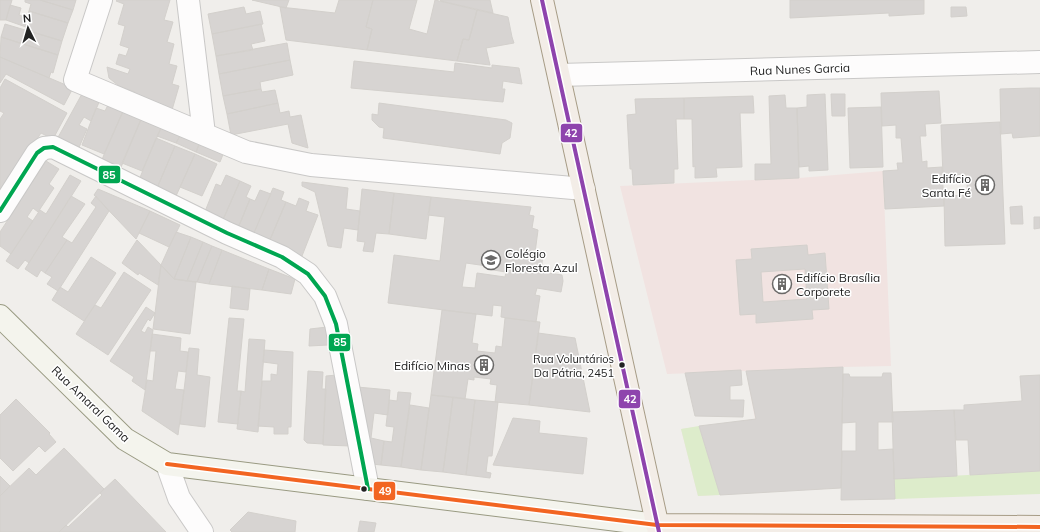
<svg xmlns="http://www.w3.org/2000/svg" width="1040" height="532" font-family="Mulish,sans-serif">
  <rect width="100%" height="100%" fill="#f0eeeb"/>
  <path fill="#f1e3e1" d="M883,171L891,366L843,367L841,488L698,496L681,429L755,419L746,371L667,374L620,186L799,178Z"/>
  <path fill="#ddeccb" d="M699,426L720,495L698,496L681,429Z
    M1040,471V494L895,499L894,479Z"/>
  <path fill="#d7d4d2" stroke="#d3d0cc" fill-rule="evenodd" d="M0,0H12L6,20H0Z
    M25,0H40L73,10L68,23L29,11L31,4L25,2Z
    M40,0H76L73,10Z
    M117,0H170L164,20L173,22L167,42L174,44L169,64L177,66L172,84L179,86L172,110L134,95L135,92L119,86L109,78L107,67L128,74L130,69L116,64L119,54L126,56L129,48L120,45L125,26L118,24L124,4L116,1Z
    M252,0H289L286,8Z
    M339,0H373L366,27L372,29L367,50L286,40L280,7L335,13Z
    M373,0H417L409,29L427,34L435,0L477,10L469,40L463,39L457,61L367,50L372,29L366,27Z
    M440,0H490L493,13L441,1Z
    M790,0H924V14L889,16V13L790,18Z
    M10,5L21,8L19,15L27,17L29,11L68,23L62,41L26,30V27L6,20Z
    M244,7L246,14L260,11L263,24L212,34L208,14Z
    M951,7H966L967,16L951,17Z
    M477,10L508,17L512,37L514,43L486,48L490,65L457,61L463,39L469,40Z
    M5,24L62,41L58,55L1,37Z
    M261,24L265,41L251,44L253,50L216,56L212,34Z
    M1,37L58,55L53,73L51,72L49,78L0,57Z
    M287,43L290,60L219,74L216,56Z
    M0,57L73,88L64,105L6,74L0,83Z
    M290,60L293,75L260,82L261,89L223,96L219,74Z
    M354,61L454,72L455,63L492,68V65L519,68L522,84L503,81L502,89H505L503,102L351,88Z
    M5,79L67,113L53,139L41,133L0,194V119L4,113L0,111V88Z
    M1030,88H1040V136L1013,138L1012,133L1001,134L1000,89Z
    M261,89L262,92L275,90L278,103L227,114L223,96Z
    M939,91L941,123L925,124L926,136H920L922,162L927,161V168L942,167L944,206L885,209L883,171L898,170L897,163H903L901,138H896V125L882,126L881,93Z
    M83,92L100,100L91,121L84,117L79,125L87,129L77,152L56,141Z
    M825,94L828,170L809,171V166L799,167L797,108L807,107V95Z
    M831,94H845V116H832Z
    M785,95L786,108H797L799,178L755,180V164H771L769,96Z
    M753,96L754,113H740L742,167L716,168L717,177L695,178V166L693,167L692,119H684V98Z
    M684,98V119H676L678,169H674V183L633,185L632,169H630L627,115L636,114L635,99Z
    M109,103L124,109L104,154L82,145L96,108L105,111Z
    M278,103L280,113L289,111L290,117L301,115L308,148L292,143L288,124L231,135L227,114Z
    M379,103L506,120L512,123L510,138L502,143L500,154L383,138L384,128L379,127L372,120V114L378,115Z
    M881,107L883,167L850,168L848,108Z
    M124,109L142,117L119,172L100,164Z
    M142,117L162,126L142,171L122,163Z
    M1000,122L1005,244L945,246L944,196L968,195L966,174L943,176L941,125Z
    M162,126L181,134L176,143L157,136Z
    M181,134L200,142L196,152L176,143Z
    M156,138L175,146L157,188L139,180Z
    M200,142L224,152L220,162L196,152Z
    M175,146L195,154L176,196L157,188Z
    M195,154L217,164L202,196L180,187Z
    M46,161L59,169L49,184L54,188L38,212L33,208L27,217L33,221L11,254L0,246V232Z
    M70,175L81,181L29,263L25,260L18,269L6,261L40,210L46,214Z
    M226,175L240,181L222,222L204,214L216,184L221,186Z
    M240,181L251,186L246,197L250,199L238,228L222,222Z
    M302,182L348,188L346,209L360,211L358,230L344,228L341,248L328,246L315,192L302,186Z
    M273,188L284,192L281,200L286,202L269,242L253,235Z
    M98,189L150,211L136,239L94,195Z
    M362,189L394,193L389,234L376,233L373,252L363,251L365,242L357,241Z
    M260,190L271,194L253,235L238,228L250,199L255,201Z
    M394,193L431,197L426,239L389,234Z
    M71,196L85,204L62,237L67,240L45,273L41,270L37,277L25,269Z
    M96,196L109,211L58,291L47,284L52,277L45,273L67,240L72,243L96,207L91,203Z
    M431,197L531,207L529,215L534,216L532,228L538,230L535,253L543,254L541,272L562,275L563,281L561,292L537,288L535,295L540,296L536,322L501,317L502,306L493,305L492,316L388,303L394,255L440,261L445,217L428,215ZM466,263L487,266V269L506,272L505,277L477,273L475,288L462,287Z
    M299,198L309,202L306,211L318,215L302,256L269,242L286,202L296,206Z
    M1022,206L1023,224H1011L1010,207Z
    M150,211L180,225L169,247L139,233Z
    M1034,217H1040V228L1034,229Z
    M176,232L191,237L174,279L161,265Z
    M191,237L203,242L187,281L174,279Z
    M137,240L161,265L158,285L139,273L138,275L122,263Z
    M203,242L212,246L197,282L187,281Z
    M807,245L808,255L825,253L829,309L812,310L813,319L756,323V314L740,315L736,260L752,259L751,249Z
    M212,246L222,250L209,284L197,282Z
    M222,250L269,269L262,290L209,284Z
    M91,257L116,273L84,321L52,300L60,287L68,292Z
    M161,265L174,279L196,282L190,334L153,329Z
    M269,269L295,279L291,294L262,290Z
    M805,269L807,299L763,302L761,272Z
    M124,272L151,290L108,355L76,334L95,305L101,308Z
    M232,286L250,289L248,310L230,308Z
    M146,307L155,313L150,321L148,319L141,331L145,333L148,327L153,330L145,390L132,381L134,377L110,361Z
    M442,310L476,314L472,343L478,344L477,351L495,353L496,346L502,347L505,318L540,322L529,405L495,402L497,385L490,384L491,379L474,377V380L468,379L465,399L431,395Z
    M229,318L244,319L237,391H241L238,424L218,422Z
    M327,327L328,345L309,346L310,329Z
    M538,333L575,338L590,412L529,405Z
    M152,334L181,338L180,351L188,352L186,372L178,371L175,389L184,390L178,435L142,411L147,380L153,381L156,351H150Z
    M249,339L265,340L258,432L237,429L241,391L245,392Z
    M189,348L199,349L197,375L210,377L205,427L180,424Z
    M264,350L293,352L291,427H288V434H274V427L258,426L262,381H271V374L277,375L278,364L263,362Z
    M843,367L841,488L720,495L699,426L756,419L746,371Z
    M741,370L742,385L730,386V400H744L743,417L695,416L685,373Z
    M308,371L323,372L322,389H326L323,444L307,443L304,440Z
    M883,373H891L893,422H878V450L893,449L895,499L841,500L842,451H856V422L842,423L843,374H849L850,377H882Z
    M337,375L351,446L323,445L326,376Z
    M1040,375V471L970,475L968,440H956L954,410H964V405L1022,401L1020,376Z
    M357,387L390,390L388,415L374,413L371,438L384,441L381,465L372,464Z
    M398,392L411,393L401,467L381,465L384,441L392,442L394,427L386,426L389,400L397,401Z
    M431,395L453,397L443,472L421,470Z
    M453,397L475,400L466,475L443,472Z
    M16,399L50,433L49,434L56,442L45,452L39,446L13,471L0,458V415Z
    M475,400L498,402L492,456H488L486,472L491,473L490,478L466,475Z
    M410,405L429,408L421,470L401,467Z
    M954,410L957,476L894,479L892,412Z
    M513,418L540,421L539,433L587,438L583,474L493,465Z
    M64,448L104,489L59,532H0V496L29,468L36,475Z
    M0,476L10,486L0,496Z
    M115,479L166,532H59L66,525L68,527L102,495L100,493Z
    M248,512L296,521L295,532H232L230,530Z
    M360,521L376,523L374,532H358Z"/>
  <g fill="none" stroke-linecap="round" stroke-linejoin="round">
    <g stroke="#c9c8c7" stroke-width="24">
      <path id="minor" d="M101,0L75,80L246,152L311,165L584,189
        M188,0L204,134
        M559,75L1040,62
        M0,211L37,153L44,148L53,147L227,233L282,257L308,274L325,296L336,324L368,489
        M167,464L179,498L202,532"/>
    </g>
    <g stroke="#999a82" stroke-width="24">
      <path id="secondary" d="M0,316L125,439L167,464L657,525"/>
    </g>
    <g stroke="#a79c86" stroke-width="24">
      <path id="primary" d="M542,0L659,532
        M657,525L1040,527"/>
    </g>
    <use href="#minor" stroke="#fdfcfc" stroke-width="22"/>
    <use href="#secondary" stroke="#f4f4ed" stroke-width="22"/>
    <use href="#primary" stroke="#f3ede7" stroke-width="22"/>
    <g stroke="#fff" stroke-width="7">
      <path id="bus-1" d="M167,464L657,525L1040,527"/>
    </g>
    <g stroke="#fff" stroke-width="7">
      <path id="bus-2" d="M542,0L659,532"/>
    </g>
    <g stroke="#fff" stroke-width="7">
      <path id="bus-3" d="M0,211L37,153L44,148L53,147L227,233L282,257L308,274L325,296L336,324L368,489"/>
    </g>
    <use href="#bus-1" stroke="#f26522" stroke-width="4"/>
    <use href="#bus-2" stroke="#8e44ad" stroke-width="4"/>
    <use href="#bus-3" stroke="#00a651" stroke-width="4"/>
  </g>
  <defs>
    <g id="building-ring" transform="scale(1)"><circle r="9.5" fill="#fff" stroke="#6a6968" stroke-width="1.5"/><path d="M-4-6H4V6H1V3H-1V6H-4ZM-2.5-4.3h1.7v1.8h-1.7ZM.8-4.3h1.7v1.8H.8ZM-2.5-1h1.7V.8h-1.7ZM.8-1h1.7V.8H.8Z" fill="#6a6968"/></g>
    <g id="school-ring" transform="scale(1)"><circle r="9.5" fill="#fff" stroke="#6a6968" stroke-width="1.5"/><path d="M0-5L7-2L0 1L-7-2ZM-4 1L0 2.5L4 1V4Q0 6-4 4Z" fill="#6a6968"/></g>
  </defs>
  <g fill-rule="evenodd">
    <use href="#building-ring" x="985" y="185"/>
    <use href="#school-ring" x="491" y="260"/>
    <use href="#building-ring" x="782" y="284"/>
    <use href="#building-ring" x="484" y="365"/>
  </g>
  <g fill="#222" stroke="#fff" stroke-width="1.5">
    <circle cx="622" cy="365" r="3.5"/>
    <circle cx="364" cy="489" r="3.5"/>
  </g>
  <g text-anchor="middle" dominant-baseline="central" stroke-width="3" stroke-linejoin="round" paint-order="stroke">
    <g font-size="11" fill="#222" stroke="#fff" text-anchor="end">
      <text x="614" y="359">Rua Voluntários<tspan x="614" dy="14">Da Pátria, 2451</tspan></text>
    </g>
    <g font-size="12" fill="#222" stroke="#fff">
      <text transform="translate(800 69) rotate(-2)">Rua Nunes Garcia</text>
      <text transform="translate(91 404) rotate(44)">Rua Amaral Gama</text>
    </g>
    <g font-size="12" fill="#222" stroke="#fff" text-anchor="end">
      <text x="971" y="178">Edifício<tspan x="971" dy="14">Santa Fé</tspan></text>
      <text x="505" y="253" text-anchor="start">Colégio<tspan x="505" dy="14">Floresta Azul</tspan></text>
      <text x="796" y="277" text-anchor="start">Edifício Brasília<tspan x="796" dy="14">Corporete</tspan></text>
      <text x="470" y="365">Edifício Minas</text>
    </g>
  </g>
  <g stroke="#fff" stroke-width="1.5">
    <rect x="560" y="123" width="23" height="20" rx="4" fill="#8e44ad"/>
    <rect x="98" y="165" width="23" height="19" rx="4" fill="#00a651"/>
    <rect x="328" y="333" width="23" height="19" rx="4" fill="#00a651"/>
    <rect x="618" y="389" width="23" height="20" rx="4" fill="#8e44ad"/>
    <rect x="373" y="481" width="23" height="20" rx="4" fill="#f26522"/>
  </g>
  <g font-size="11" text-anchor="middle" font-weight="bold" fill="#fff">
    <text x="571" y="137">42</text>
    <text x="109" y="179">85</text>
    <text x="340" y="346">85</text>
    <text x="630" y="403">42</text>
    <text x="385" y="495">49</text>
  </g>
  <g transform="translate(28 28) rotate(355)" stroke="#ffffff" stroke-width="3" paint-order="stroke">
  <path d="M0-3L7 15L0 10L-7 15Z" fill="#222222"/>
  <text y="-6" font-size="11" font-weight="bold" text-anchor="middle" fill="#222222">N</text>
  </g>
</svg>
